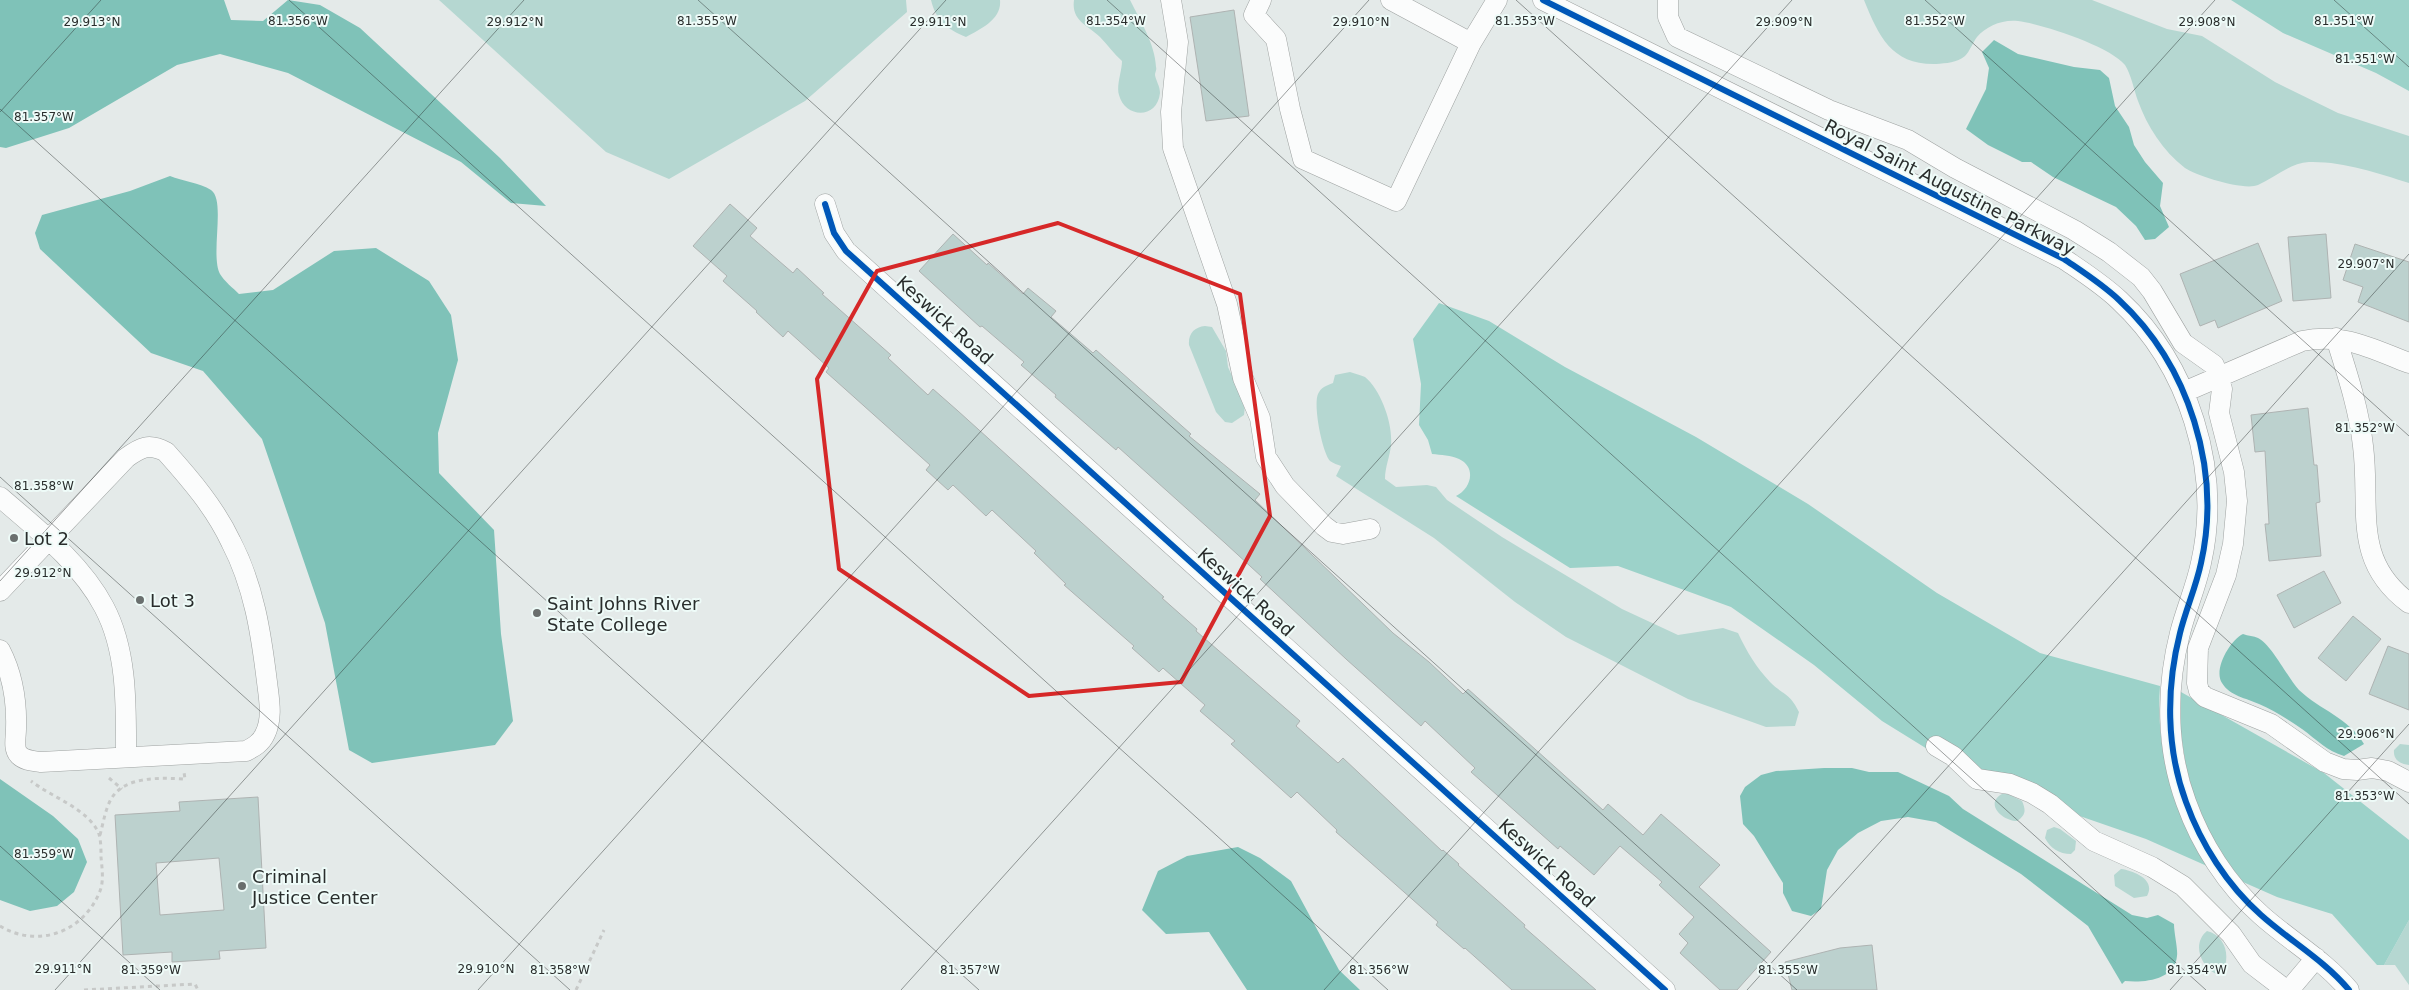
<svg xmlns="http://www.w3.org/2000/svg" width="2409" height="990" font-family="'DejaVu Sans',sans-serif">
  <rect width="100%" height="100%" fill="#e4eae9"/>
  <path fill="#b5d7d1" d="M439,0H906L907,12L805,101L669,179L606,152Z
    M931,0H1000C1002,19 981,29 966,37C947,29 936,21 931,0Z
    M1074,0H1130C1140,20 1155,44 1156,67C1157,70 1155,72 1155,75C1156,81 1160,86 1160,93C1157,120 1125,118 1119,95C1116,86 1122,71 1122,61C1114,54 1108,45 1100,37C1088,25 1071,21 1074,0Z
    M1864,0H2092L2167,29L2202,36L2275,82L2338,113L2409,136V183C2378,173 2342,161 2309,162C2290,163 2274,178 2258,185C2244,191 2197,176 2185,168C2163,151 2147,126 2138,101C2134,90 2131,74 2125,65C2110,46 2042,24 2018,21C2003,19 1986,26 1977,37C1973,42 1970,51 1965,56C1957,63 1946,63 1936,64C1892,65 1879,37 1864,0Z
    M1205,326L1212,327L1226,351L1228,367L1245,405L1244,415L1232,423L1225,422L1216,412L1189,345C1188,334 1194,327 1205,326Z
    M1350,372C1355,374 1361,375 1365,377C1381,390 1393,424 1391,445C1390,456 1385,467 1385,479L1396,487L1427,485L1436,487L1447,500L1502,537L1622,609L1678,635L1723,628L1738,633C1747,652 1756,667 1770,682C1784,696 1789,692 1799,712L1795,726L1766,727L1688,699L1566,637L1515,602L1434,538L1336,476L1341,466C1338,465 1333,463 1330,461C1322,452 1313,405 1318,394C1321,387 1326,386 1333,383L1335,375Z
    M2400,744L2409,745V765C2400,764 2393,760 2394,750Z
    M2002,794H2008L2022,801C2026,810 2026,815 2017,821C2003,821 1984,804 2002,794Z
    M2054,827L2060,829L2076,841L2075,850L2071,854C2059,854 2050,848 2045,838L2047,830Z
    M2121,869C2135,871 2156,880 2147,896L2134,898L2115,886L2114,875Z
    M2409,920V985L2395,965H2384Z
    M2207,931C2226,936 2231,957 2222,973L2216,974C2200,966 2192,943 2207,931Z"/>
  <path fill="#9cd2c9" d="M2231,0H2409V91L2376,73L2283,33Z
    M1439,303L1489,321L1565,367L1696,437L1808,504L1937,593L2040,653L2160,686C2155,751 2175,811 2207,866L2146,839L1979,781L1882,721L1814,665L1731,607L1618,566L1570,568L1456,496C1471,489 1477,467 1459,459C1451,455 1441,455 1432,454L1428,440L1419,425L1421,384L1413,339Z
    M2181,692L2324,773L2409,840V920L2384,965H2377L2332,914L2277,897L2243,882L2224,858L2208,829L2195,799L2186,767L2181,734Z"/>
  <path fill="#7fc2b8" d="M0,0H224L231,20L263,21L288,0L320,5L360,28L500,158L546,206L511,203L461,162L288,73L220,54L177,65L69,128L6,148L0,147Z
    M1994,40L2018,54L2074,67L2100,70L2109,78L2115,106L2129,127L2134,145L2145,162L2163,183L2160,206L2169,227L2155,239L2145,240L2136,226L2116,207L2053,177L2031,162H2022L1988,145L1966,129L1986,89L1989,68L1982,52Z
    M170,176C182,181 200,183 211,190C226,200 210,255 220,274C224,281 233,288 239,294L273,290L334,251L376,248L429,281L451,315L458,360L438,433L439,473L494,530L501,634L513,721L495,745L372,763L349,750L325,623L262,439L203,371L151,353L40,249L35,233L42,215L130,191Z
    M2243,634C2248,636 2254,636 2258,638C2271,644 2288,678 2299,690C2320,710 2349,718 2364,744L2344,756C2327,751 2317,740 2302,729C2289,720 2273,710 2259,704C2246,698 2230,696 2222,683C2213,670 2230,640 2243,634Z
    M1824,768H1852L1869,772H1898L1949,796L1963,809L2132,915L2147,918L2158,915L2174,924C2174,933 2178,949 2177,956C2175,980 2144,983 2125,981L2122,984L2088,926L2021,874L1936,822L1908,817L1881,821L1858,833L1838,850L1827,870L1821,909L1811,916L1792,911L1783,893V883L1754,836L1743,824L1740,796L1745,787L1761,775L1776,771Z
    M0,779L53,816L78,839L87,862L74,892L57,906L30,911L0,900Z
    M1238,847L1260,858L1291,881L1339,970L1360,990H1247L1209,932L1166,934L1142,910L1158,871L1187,856Z"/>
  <path fill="#bcd1ce" stroke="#aeb3b2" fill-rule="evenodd" d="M1234,10L1249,116L1206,121L1190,17Z
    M730,204L757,228L750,236L793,273L797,268L824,293L822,294L891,355L888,358L928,395L933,389L958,411L1164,597L1162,598L1197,629L1196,631L1300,721L1296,726L1338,763L1343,758L1442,851L1443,850L1459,864L1458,865L1525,925L1524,927L1596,990H1512L1465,948L1464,949L1436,925L1438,922L1336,832L1337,830L1297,792L1291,798L1231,744L1235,741L1200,711L1205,705L1163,668L1159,672L1132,648L1134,646L1064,585L1066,584L1034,553L1036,551L992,510L986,516L953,485L948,490L926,470L930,465L826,372L829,368L788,331L783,337L756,312L757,311L723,281L727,276L693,246Z
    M953,234L987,265L988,263L1023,294L1028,288L1056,311L1051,317L1093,353L1096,350L1191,434L1189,436L1260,494L1255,500L1393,633L1429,662L1463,694L1468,689L1603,810L1608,804L1643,835L1661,814L1720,865L1699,887L1771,952L1737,990H1720L1680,953L1688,943L1679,934L1694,917L1659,885L1662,882L1620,846L1594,875L1560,846L1558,849L1471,772L1475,768L1425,721L1421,726L1346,659L1260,579L1262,577L1225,543L1118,447L1116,450L1055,397L1056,395L1021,365L1024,362L982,326L980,327L919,271Z
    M2326,234L2331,298L2293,301L2288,237Z
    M2258,243L2282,301L2218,328L2215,320L2200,326L2180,274Z
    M2355,244L2409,262V322L2358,302L2363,287L2343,280Z
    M2308,408L2314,465H2317L2320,502L2316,503L2321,556L2269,561L2265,524H2269L2265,451L2255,452L2251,415Z
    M2324,571L2341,603L2294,628L2277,595Z
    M2353,616L2381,639L2346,681L2318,658Z
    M2388,646L2409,654V710L2369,694Z
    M258,797L266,948L219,951L220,959L172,962V952L123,955L115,815L180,811L179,802ZM219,858L224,910L160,915L156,863Z
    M1872,945L1877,990H1792L1785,962L1840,948Z"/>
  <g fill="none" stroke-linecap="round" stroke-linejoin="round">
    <g stroke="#9ea2a1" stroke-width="21">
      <path id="minor" d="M1171,0L1178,42L1171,112L1173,148L1227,304L1243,378L1260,418L1266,457L1285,486L1324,526L1332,532L1343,534L1370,529
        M1261,0L1254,15L1276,39L1290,109L1303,159L1396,201L1471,43
        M1391,0L1471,43L1497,0
        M1543,0L2064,259C2083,272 2102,284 2119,300C2189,365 2222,470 2201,563C2196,587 2186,609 2180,633C2166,688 2166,748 2186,802C2201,844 2227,885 2261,915C2290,941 2324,960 2349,990
        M1668,0V17L1677,37L1829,110L1908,140L1955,168L2074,230L2109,252L2141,277L2152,291L2183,343L2214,365L2222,389L2219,413L2234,472L2237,501L2233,544L2226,575L2198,648L2197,683L2199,691L2205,697L2271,724L2325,762L2343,769L2357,770L2372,768L2388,771L2409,782
        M825,204L834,233L846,251L1665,990
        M2336,338C2347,373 2359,409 2363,446C2371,508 2351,560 2409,603
        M2184,392L2302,341C2345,333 2370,348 2409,363
        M0,497C37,529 81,563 104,607C128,652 126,708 126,757
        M0,591L126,458C141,447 149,443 166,452C191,480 215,508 231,542C254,586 261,633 267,682C269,699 273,718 265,734C261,743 254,747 246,751L41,762C34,761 25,761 19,755C13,749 16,737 16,729C17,701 13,675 0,650
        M1936,746L1953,756L1977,779L2010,784L2032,793L2050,804L2094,841L2152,867L2183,886L2231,934L2252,964L2286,990
        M2289,990L2316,958"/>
    </g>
    <path stroke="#c7c9c8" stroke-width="3" stroke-dasharray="4 4" stroke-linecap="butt" d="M109,778L122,789
      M100,835C103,824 105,811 110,801C123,775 161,778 185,779L184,772
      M0,926C38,949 84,932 100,891C104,881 102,868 101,857C101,850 101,841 99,834C89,809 51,797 31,781
      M84,990L195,984L198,990
      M576,990L604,930"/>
    <use href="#minor" stroke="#fbfcfc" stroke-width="20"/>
    <g stroke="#eefbf8" stroke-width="9">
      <path id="cycleway" d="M1543,0L2064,259C2083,272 2102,284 2119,300C2189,365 2222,470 2201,563C2196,587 2186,609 2180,633C2166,688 2166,748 2186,802C2201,844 2227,885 2261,915C2290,941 2324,960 2349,990
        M825,204L834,233L846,251L1665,990"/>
    </g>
    <use href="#cycleway" stroke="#0057b8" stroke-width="6"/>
  </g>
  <path fill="none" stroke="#d62828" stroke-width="4" stroke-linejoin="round" d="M1058,223L1240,294L1270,516L1181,682L1029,696L839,569L817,379L877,271Z"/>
  <path fill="none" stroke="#292d2c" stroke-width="1" stroke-opacity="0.45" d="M289,0L1388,990M698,0L1797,990M1107,0L2206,990M1516,0L2409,804M1925,0L2409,436M2334,0L2409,67M0,109L979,990M0,112L101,0M0,477L570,990M0,581L524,0M0,846L160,990M55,990L946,0M478,990L1369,0M901,990L1792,0M1324,990L2215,0M1747,990L2409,254M2170,990L2409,724"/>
  <g fill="#6a6f6e" stroke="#eefbf8" stroke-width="2">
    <circle cx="14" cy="538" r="5"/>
    <circle cx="140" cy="600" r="5"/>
    <circle cx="537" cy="613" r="5"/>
    <circle cx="242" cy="886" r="5"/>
  </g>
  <g text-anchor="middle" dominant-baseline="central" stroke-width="4" stroke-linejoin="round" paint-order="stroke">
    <g font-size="18" fill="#292d2c" stroke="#eefbf8">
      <text transform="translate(1950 187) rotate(27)">Royal Saint Augustine Parkway</text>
      <text transform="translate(945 320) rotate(42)">Keswick Road</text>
      <text transform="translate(1246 592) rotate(42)">Keswick Road</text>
      <text transform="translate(1547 863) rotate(42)">Keswick Road</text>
    </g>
    <g font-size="18" fill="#292d2c" stroke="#eefbf8" text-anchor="start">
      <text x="24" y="538">Lot 2</text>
      <text x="150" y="600">Lot 3</text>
      <text x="547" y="603">Saint Johns River<tspan x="547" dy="21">State College</tspan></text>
      <text x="252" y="876">Criminal<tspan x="252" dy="21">Justice Center</tspan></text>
    </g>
  </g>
  <g font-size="12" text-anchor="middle" fill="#292d2c" stroke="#eefbf8" stroke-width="4" stroke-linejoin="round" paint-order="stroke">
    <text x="298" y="25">81.356°W</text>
    <text x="707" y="25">81.355°W</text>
    <text x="1116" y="25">81.354°W</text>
    <text x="1525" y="25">81.353°W</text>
    <text x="1935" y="25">81.352°W</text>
    <text x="2344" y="25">81.351°W</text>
    <text x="1361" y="26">29.910°N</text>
    <text x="92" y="26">29.913°N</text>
    <text x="515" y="26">29.912°N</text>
    <text x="938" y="26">29.911°N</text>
    <text x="1784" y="26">29.909°N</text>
    <text x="2207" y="26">29.908°N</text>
    <text x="2365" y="63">81.351°W</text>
    <text x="44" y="121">81.357°W</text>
    <text x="2366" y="268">29.907°N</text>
    <text x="2365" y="432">81.352°W</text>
    <text x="44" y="490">81.358°W</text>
    <text x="43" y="577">29.912°N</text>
    <text x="2366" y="738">29.906°N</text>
    <text x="2365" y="800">81.353°W</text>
    <text x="44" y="858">81.359°W</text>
    <text x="63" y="973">29.911°N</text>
    <text x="486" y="973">29.910°N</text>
    <text x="151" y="974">81.359°W</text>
    <text x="560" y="974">81.358°W</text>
    <text x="970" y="974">81.357°W</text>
    <text x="1379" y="974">81.356°W</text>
    <text x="1788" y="974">81.355°W</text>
    <text x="2197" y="974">81.354°W</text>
  </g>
</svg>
